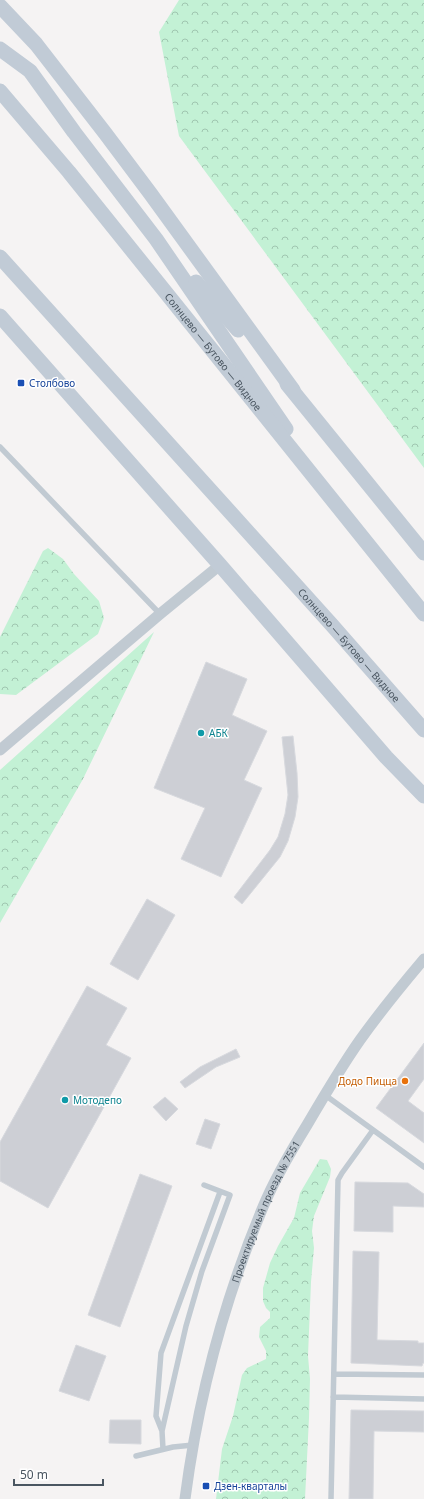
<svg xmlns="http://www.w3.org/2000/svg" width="424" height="1499" font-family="'Noto Sans',sans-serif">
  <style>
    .forest { fill: url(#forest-crowns) }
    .building { fill: #cdcfd5; stroke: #d7d9de }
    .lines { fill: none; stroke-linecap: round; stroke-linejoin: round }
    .lane { stroke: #c1cad2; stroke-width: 5.5 }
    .street { stroke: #c1cad2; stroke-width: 11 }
    .secondary { stroke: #c1cbd6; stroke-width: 15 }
    .transit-dot { fill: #1a4fb4; stroke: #fff; stroke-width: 1.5 }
    .culture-dot { fill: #0f9aa8; stroke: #fff; stroke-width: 1.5 }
    .food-dot { fill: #e8710a; stroke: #fff; stroke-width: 1.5 }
    .labels { text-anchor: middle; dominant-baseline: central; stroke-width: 3; stroke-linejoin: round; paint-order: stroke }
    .street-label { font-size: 10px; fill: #4a5661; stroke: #fff }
    .transit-label { font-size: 10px; fill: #164399; stroke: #fff; text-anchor: start }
    .culture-label { font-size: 10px; fill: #0d838f; stroke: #fff; text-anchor: start }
    .food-label { font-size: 10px; fill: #c56008; stroke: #fff; text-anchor: end }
  </style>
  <defs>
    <pattern id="forest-crowns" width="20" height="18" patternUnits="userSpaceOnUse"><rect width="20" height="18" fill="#c3f1d5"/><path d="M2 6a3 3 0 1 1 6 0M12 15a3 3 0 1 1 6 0" fill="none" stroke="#a0c6b0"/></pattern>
  </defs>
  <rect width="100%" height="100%" fill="#f5f3f3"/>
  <path class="forest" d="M179,0H424V468L179,136L159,32Z
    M48,548L63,559L74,574L99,601L104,618L98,634L16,695L0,694V637L43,551Z
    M154,632L83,779L0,923V770Z
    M320,1159L327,1160L331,1169L330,1177L314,1216L312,1231L314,1248L311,1282L308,1356L310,1379L309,1418L305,1499H216L222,1449L233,1416L242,1375L247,1368L266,1359V1351L259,1337L260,1327L270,1318V1312L266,1308L263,1301V1288L270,1263L278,1246L294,1218L300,1193Z"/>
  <path class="building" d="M206,662L247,679L232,715L267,731L244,780L262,788L221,877L181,859L205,808L154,788Z
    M293,736L297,773L298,797L295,817L288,841L280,857L242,904L234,897L270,850L278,837L285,814L288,795L282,737Z
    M147,899L175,915L138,980L110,964Z
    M87,986L127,1008L106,1045L131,1058L48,1208L0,1181V1142Z
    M424,1043V1079L408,1101L424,1113V1143L376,1108Z
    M236,1049L240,1057L216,1067L185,1088L180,1082L200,1067Z
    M165,1097L178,1109L166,1121L153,1107Z
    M205,1119L220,1124L211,1149L196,1144Z
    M140,1174L172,1186L120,1327L88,1315Z
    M355,1182L408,1183L424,1194V1207L393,1206V1232L354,1231Z
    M353,1251L379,1252L377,1340L418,1341V1343H424V1363H423L422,1366L351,1363Z
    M76,1345L106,1356L89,1401L59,1391Z
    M351,1410L424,1411V1432L374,1431L373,1499H349Z
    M110,1420H141V1444L109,1443Z"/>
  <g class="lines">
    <path class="lane" d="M0,447L160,614
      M325,1095L424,1167
      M334,1374L424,1375
      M333,1397L424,1399
      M162,1431L156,1416L161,1353L220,1192
      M163,1449L162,1431L186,1326L202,1271L230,1195L204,1185
      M136,1456L173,1447L193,1445
      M331,1499L338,1180L342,1173L373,1130"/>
    <g class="street">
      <path d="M0,750L160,614L220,565"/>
      <path id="s1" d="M185,1499C198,1399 224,1300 263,1207C275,1178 291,1151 307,1125C324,1096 341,1067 360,1040C380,1012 402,985 424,959"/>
    </g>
    <g class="secondary">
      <path d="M0,6L36,44L105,133L150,193L293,390"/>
      <path d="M0,49L30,71L74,132L156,239L286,429"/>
      <path id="s2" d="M0,91L69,172L424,614"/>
      <path id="s3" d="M0,257L331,624L424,730"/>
      <path d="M196,282L238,330"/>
      <path d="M0,316L220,565L386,757L424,796"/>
      <path d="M287,384L424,553"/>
    </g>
  </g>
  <g class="transit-dot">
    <rect x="17" y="379" width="8" height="8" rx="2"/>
    <rect x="202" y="1482" width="8" height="8" rx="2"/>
  </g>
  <g class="culture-dot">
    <circle cx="201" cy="733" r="4"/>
    <circle cx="65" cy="1100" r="4"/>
  </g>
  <circle class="food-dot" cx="405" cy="1081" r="4"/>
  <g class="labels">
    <g class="street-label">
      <text stroke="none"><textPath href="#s2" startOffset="337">Солнцево — Бутово — Видное</textPath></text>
      <text stroke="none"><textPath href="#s3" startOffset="522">Солнцево — Бутово — Видное</textPath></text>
      <text stroke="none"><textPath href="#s1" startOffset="300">Проектируемый проезд № 7551</textPath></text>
    </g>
    <g class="transit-label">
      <text x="29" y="383">Столбово</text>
      <text x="214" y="1486">Дзен-кварталы</text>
    </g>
    <g class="culture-label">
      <text x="209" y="733">АБК</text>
      <text x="73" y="1100">Мотодепо</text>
    </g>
    <g class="food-label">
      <text x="397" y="1081">Додо Пицца</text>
    </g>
  </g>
  <path d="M14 1479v6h89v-6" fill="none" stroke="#4a5661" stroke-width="2"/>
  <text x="20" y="1479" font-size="12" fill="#4a5661" stroke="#ffffff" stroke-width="3" paint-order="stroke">50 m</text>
</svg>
